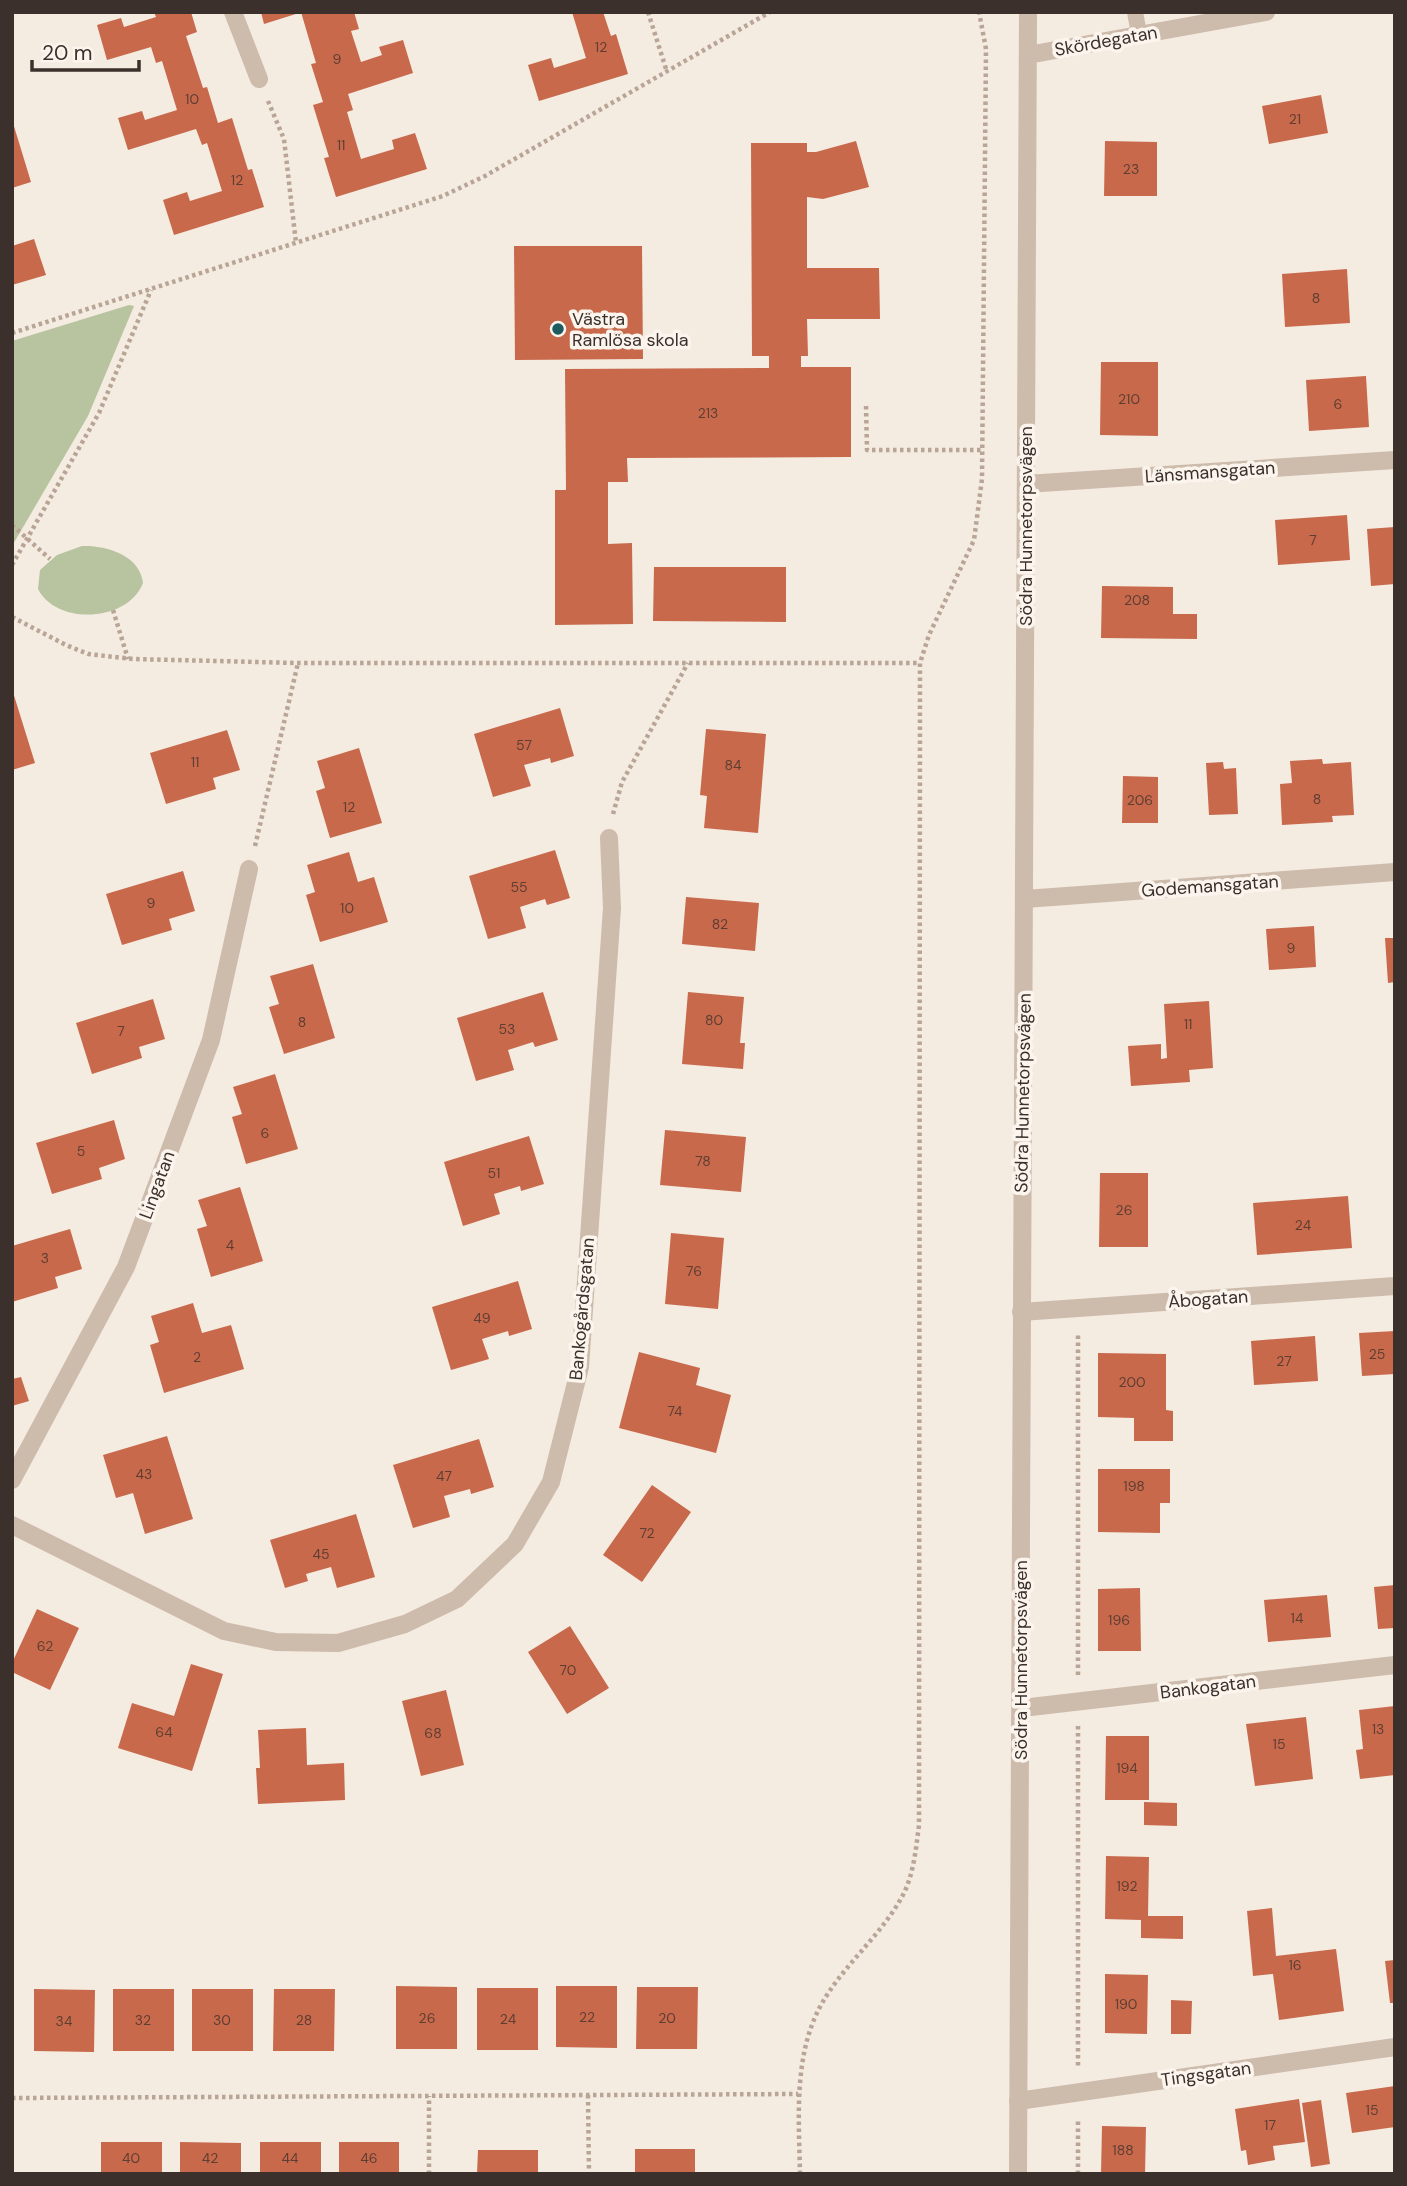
<svg xmlns="http://www.w3.org/2000/svg" width="1407" height="2186" font-family="'DM Sans',sans-serif">
  <style>
    .green { fill: #b8c4a0 }
    .building { fill: #c8694b }
    .lines { fill: none; stroke-linecap: round; stroke-linejoin: round }
    .path { stroke: #b9a596; stroke-width: 4.5; stroke-dasharray: 3.5 3.5; stroke-linecap: butt }
    .service { stroke: #cdbbac; stroke-width: 16 }
    .minor { stroke: #cdbbac; stroke-width: 18 }
    .tertiary { stroke: #cdbbac; stroke-width: 18 }
    .poi-dot { fill: #1f5a5e; stroke: #fbf5ee; stroke-width: 2.5 }
    .labels { text-anchor: middle; dominant-baseline: central; stroke-width: 7; stroke-linejoin: round; paint-order: stroke }
    .number-label { font-size: 14px; fill: #5e3e33 }
    .street-label { font-size: 18px; fill: #3b302b; stroke: #fbf5ee }
    .poi-label { font-size: 18px; fill: #3b302b; stroke: #fbf5ee; text-anchor: start }
  </style>
  <rect width="100%" height="100%" fill="#f4ebe1"/>
  <path class="green" d="M129,305L134,306L88,416L12,546V341Z
    M82,546C106,545 140,555 143,583C128,622 57,626 38,589L40,570L57,555Z"/>
  <path class="building" d="M154,12H191L197,32L186,36L203,88L207,87L218,123L232,118L248,170L252,169L264,207L174,235L163,200L187,192L190,201L222,191L207,143L202,145L196,129L128,150L118,118L142,111L145,120L177,110L162,61L156,63L151,47L107,60L97,25L121,18L124,27L156,17Z
    M261,12H299V13L264,24Z
    M301,12H354L359,29L351,31L361,62L382,55L379,47L403,40L413,73L348,94L353,110L347,112L361,159L394,149L392,140L415,133L427,169L336,197L324,158L329,157L313,105L323,102L311,64L316,63Z
    M572,12H603L611,36L616,34L628,74L539,101L528,65L551,58L554,68L586,58Z
    M1321,95L1328,133L1269,144L1262,106Z
    M13,123L31,182L12,188V124Z
    M856,141L869,187L823,199L807,197V268H879L880,319H807L808,356H801V367H851V457L627,458L628,482H608V544L632,543L633,624L555,625V490H566L565,369L769,368V356H752L751,143H807V152H816Z
    M1105,141L1157,142V196H1104Z
    M34,239L46,275L12,285V246Z
    M514,246H642L643,359L515,360Z
    M1347,269L1350,323L1285,327L1282,274Z
    M1101,362H1158V436L1100,435Z
    M1366,376L1369,427L1309,431L1306,380Z
    M1347,515L1350,560L1278,565L1275,520Z
    M1395,527V584L1371,586L1367,529Z
    M654,567H786V622L653,621Z
    M1102,586L1173,587V614H1197V639L1101,638Z
    M12,689L35,763L12,770Z
    M560,708L574,756L551,763L550,758L524,765L531,786L493,797L474,734Z
    M706,729L766,734L758,833L704,828L707,796L700,795Z
    M227,730L240,770L213,778L216,789L166,804L150,753Z
    M359,748L382,823L330,838L316,791L325,788L317,761Z
    M1322,759L1323,764L1351,762L1354,815L1332,816L1333,822L1282,825L1280,784L1292,783L1290,761Z
    M1223,762L1224,769L1236,768L1238,814L1209,815L1206,763Z
    M1123,776L1158,777V823H1122Z
    M555,850L570,898L547,905L545,899L520,907L526,928L488,939L469,876Z
    M349,852L358,882L374,877L388,922L320,942L306,895L315,892L307,865Z
    M183,871L195,911L169,919L172,930L122,945L106,894Z
    M686,897L759,903L755,951L682,944Z
    M1314,926L1316,967L1269,970L1266,929Z
    M1385,938H1395V982L1388,983Z
    M313,964L335,1038L284,1054L269,1007L279,1004L270,976Z
    M543,992L558,1040L535,1047L533,1042L508,1050L514,1070L476,1081L457,1018Z
    M688,992L744,997L740,1043H745L743,1069L682,1064Z
    M153,999L165,1039L139,1047L142,1058L92,1074L76,1023Z
    M1209,1001L1213,1068L1189,1070L1190,1082L1131,1086L1128,1046L1161,1044V1059L1167,1058L1164,1004Z
    M275,1074L298,1149L246,1164L232,1117L242,1114L233,1087Z
    M114,1120L125,1159L99,1168L102,1179L52,1194L36,1143Z
    M665,1130L746,1137L741,1192L660,1185Z
    M529,1136L544,1184L521,1191L520,1186L494,1194L500,1214L463,1226L444,1162Z
    M1100,1173H1148V1247H1099Z
    M240,1187L263,1261L211,1277L197,1229L207,1226L198,1200Z
    M1348,1196L1352,1248L1257,1255L1253,1203Z
    M70,1229L82,1269L55,1277L58,1288L12,1302V1246Z
    M671,1233L724,1238L718,1309L665,1304Z
    M518,1281L532,1329L509,1336L508,1331L482,1339L489,1359L451,1370L432,1307Z
    M193,1303L202,1333L231,1325L244,1369L164,1393L150,1345L159,1342L151,1316Z
    M1395,1331V1374L1362,1376L1359,1333Z
    M1315,1336L1318,1381L1254,1385L1251,1341Z
    M639,1352L700,1368L696,1385L731,1395L716,1453L619,1428Z
    M1098,1353L1166,1354V1410L1173,1411V1441H1134V1418L1098,1417Z
    M21,1377L29,1401L12,1406V1379Z
    M167,1436L193,1519L145,1534L133,1493L116,1498L103,1455Z
    M479,1439L494,1487L471,1494L470,1489L444,1496L450,1517L413,1528L393,1465Z
    M1098,1469H1170V1503H1160V1533L1098,1532Z
    M652,1485L691,1512L642,1582L603,1555Z
    M356,1514L375,1577L337,1588L331,1567L306,1574L308,1581L285,1588L270,1540Z
    M1395,1585V1628L1378,1629L1374,1587Z
    M1140,1588L1141,1651H1098V1589Z
    M1327,1595L1331,1637L1268,1642L1264,1600Z
    M37,1609L79,1628L50,1690L12,1672V1663Z
    M570,1626L609,1688L567,1714L528,1652Z
    M191,1664L223,1674L192,1771L118,1748L132,1703L174,1716Z
    M446,1690L464,1765L421,1776L402,1701Z
    M1395,1706V1775L1360,1779L1356,1750L1363,1749L1359,1710Z
    M1306,1717L1313,1779L1255,1786L1246,1724Z
    M306,1728L307,1765L344,1763L345,1800L258,1804L256,1768H260L258,1730Z
    M1106,1736H1149V1800H1105Z
    M1144,1802L1177,1803V1826L1144,1825Z
    M1106,1856L1149,1857L1148,1916H1183V1939L1141,1938V1920L1105,1919Z
    M1272,1908L1276,1956L1336,1949L1344,2011L1279,2020L1273,1974L1253,1976L1247,1911Z
    M1395,1960V2003H1390L1385,1961Z
    M1105,1974L1148,1975L1147,2034L1105,2033Z
    M396,1986L457,1987V2049H396Z
    M556,1986H617V2048L556,2047Z
    M637,1987H698L697,2049H636Z
    M477,1988H538V2050H477Z
    M34,1989L95,1990L94,2052L34,2051Z
    M113,1989H174V2051H113Z
    M192,1989H253V2051H192Z
    M274,1989H335L334,2051H273Z
    M1171,2000L1192,2001L1191,2034H1171Z
    M1395,2086V2127L1352,2133L1346,2093Z
    M1299,2099L1305,2142L1273,2146L1275,2160L1248,2165L1246,2150L1241,2151L1235,2109Z
    M1321,2100L1330,2164L1311,2167L1302,2103Z
    M1102,2126L1146,2127L1145,2174H1101Z
    M101,2142H162V2174H101Z
    M180,2142L241,2143V2174H180Z
    M260,2142H321V2174H260Z
    M339,2142H399V2174H339Z
    M635,2149H695V2174H635Z
    M478,2150H538V2174H477Z"/>
  <g class="lines">
    <path class="path" d="M648,12L667,72
      M268,101L284,139L296,243
      M12,333L443,196L485,176L770,12
      M866,406L867,450H982
      M12,525L50,559
      M12,565L99,413L151,290
      M113,610L128,659
      M12,617L66,645L88,654L133,659L298,663H920
      M613,814L622,782L688,663
      M255,846L298,663
      M1078,1675V1334
      M1078,1726V2067
      M588,2095L589,2174
      M12,2098L798,2094
      M429,2174V2096
      M800,2174C799,2121 794,2064 816,2015C837,1969 881,1938 904,1893C914,1872 916,1848 919,1825L920,663L929,635L974,540L982,479L986,49L979,12
      M1078,2174V2118"/>
    <path class="service" d="M1135,12L1139,34"/>
    <path class="minor" d="M233,12L259,79
      M1028,55L1266,12
      M1026,484L1395,460
      M1025,899L1395,872
      M1021,1312L1395,1286
      M12,1480L126,1267L211,1040L249,869
      M12,1525L224,1631L276,1642L338,1643L405,1624L457,1599L515,1544L551,1482L580,1367L612,908L609,838
      M1022,1708L1395,1665
      M1018,2101L1395,2047"/>
    <path class="tertiary" d="M1018,2174L1028,12"/>
  </g>
  <circle class="poi-dot" cx="558" cy="329" r="7"/>
  <g class="labels">
    <g class="number-label">
      <text x="601" y="47">12</text>
      <text x="337" y="59">9</text>
      <text x="192" y="99">10</text>
      <text x="1295" y="119">21</text>
      <text x="341" y="145">11</text>
      <text x="1131" y="169">23</text>
      <text x="237" y="180">12</text>
      <text x="1316" y="298">8</text>
      <text x="1129" y="399">210</text>
      <text x="1338" y="404">6</text>
      <text x="708" y="413">213</text>
      <text x="1313" y="540">7</text>
      <text x="1137" y="600">208</text>
      <text x="524" y="745">57</text>
      <text x="195" y="762">11</text>
      <text x="733" y="765">84</text>
      <text x="1317" y="799">8</text>
      <text x="1140" y="800">206</text>
      <text x="349" y="807">12</text>
      <text x="519" y="887">55</text>
      <text x="151" y="903">9</text>
      <text x="347" y="908">10</text>
      <text x="720" y="924">82</text>
      <text x="1291" y="948">9</text>
      <text x="714" y="1020">80</text>
      <text x="302" y="1022">8</text>
      <text x="1188" y="1024">11</text>
      <text x="507" y="1029">53</text>
      <text x="121" y="1031">7</text>
      <text x="265" y="1133">6</text>
      <text x="81" y="1151">5</text>
      <text x="703" y="1161">78</text>
      <text x="494" y="1173">51</text>
      <text x="1124" y="1210">26</text>
      <text x="1303" y="1225">24</text>
      <text x="230" y="1245">4</text>
      <text x="45" y="1258">3</text>
      <text x="694" y="1271">76</text>
      <text x="482" y="1318">49</text>
      <text x="1377" y="1354">25</text>
      <text x="197" y="1357">2</text>
      <text x="1284" y="1361">27</text>
      <text x="1132" y="1382">200</text>
      <text x="675" y="1411">74</text>
      <text x="144" y="1474">43</text>
      <text x="444" y="1476">47</text>
      <text x="1134" y="1486">198</text>
      <text x="647" y="1533">72</text>
      <text x="321" y="1554">45</text>
      <text x="1297" y="1618">14</text>
      <text x="1119" y="1620">196</text>
      <text x="45" y="1646">62</text>
      <text x="568" y="1670">70</text>
      <text x="1378" y="1729">13</text>
      <text x="164" y="1732">64</text>
      <text x="433" y="1733">68</text>
      <text x="1279" y="1744">15</text>
      <text x="1127" y="1768">194</text>
      <text x="1127" y="1886">192</text>
      <text x="1295" y="1965">16</text>
      <text x="1126" y="2004">190</text>
      <text x="587" y="2017">22</text>
      <text x="427" y="2018">26</text>
      <text x="667" y="2018">20</text>
      <text x="508" y="2019">24</text>
      <text x="143" y="2020">32</text>
      <text x="222" y="2020">30</text>
      <text x="304" y="2020">28</text>
      <text x="64" y="2021">34</text>
      <text x="1372" y="2110">15</text>
      <text x="1270" y="2125">17</text>
      <text x="1123" y="2150">188</text>
      <text x="131" y="2158">40</text>
      <text x="210" y="2158">42</text>
      <text x="290" y="2158">44</text>
      <text x="369" y="2158">46</text>
    </g>
    <g class="street-label">
      <text transform="translate(1106 41) rotate(-10)">Skördegatan</text>
      <text transform="translate(1210 472) rotate(-4)">Länsmansgatan</text>
      <text transform="translate(1026 526) rotate(-90)">Södra Hunnetorpsvägen</text>
      <text transform="translate(1210 886) rotate(-4)">Godemansgatan</text>
      <text transform="translate(1023 1093) rotate(-89)">Södra Hunnetorpsvägen</text>
      <text transform="translate(157 1185) rotate(-70)">Lingatan</text>
      <text transform="translate(1208 1299) rotate(-4)">Åbogatan</text>
      <text transform="translate(582 1309) rotate(-85)">Bankogårdsgatan</text>
      <text transform="translate(1021 1660) rotate(-90)">Södra Hunnetorpsvägen</text>
      <text transform="translate(1208 1687) rotate(-7)">Bankogatan</text>
      <text transform="translate(1206 2074) rotate(-8)">Tingsgatan</text>
    </g>
    <g class="poi-label">
      <text x="572" y="319">Västra<tspan x="572" dy="21">Ramlösa skola</tspan></text>
    </g>
  </g>
  <rect width="1407" height="2186" fill="none" stroke="#3b302b" stroke-width="28"/>
  <path d="M32 60v10h107v-10" fill="none" stroke="#3b302b" stroke-width="3.5"/>
  <text x="42" y="60" font-size="21" fill="#3b302b" stroke="#fbf5ee" stroke-width="5" paint-order="stroke">20 m</text>
</svg>
